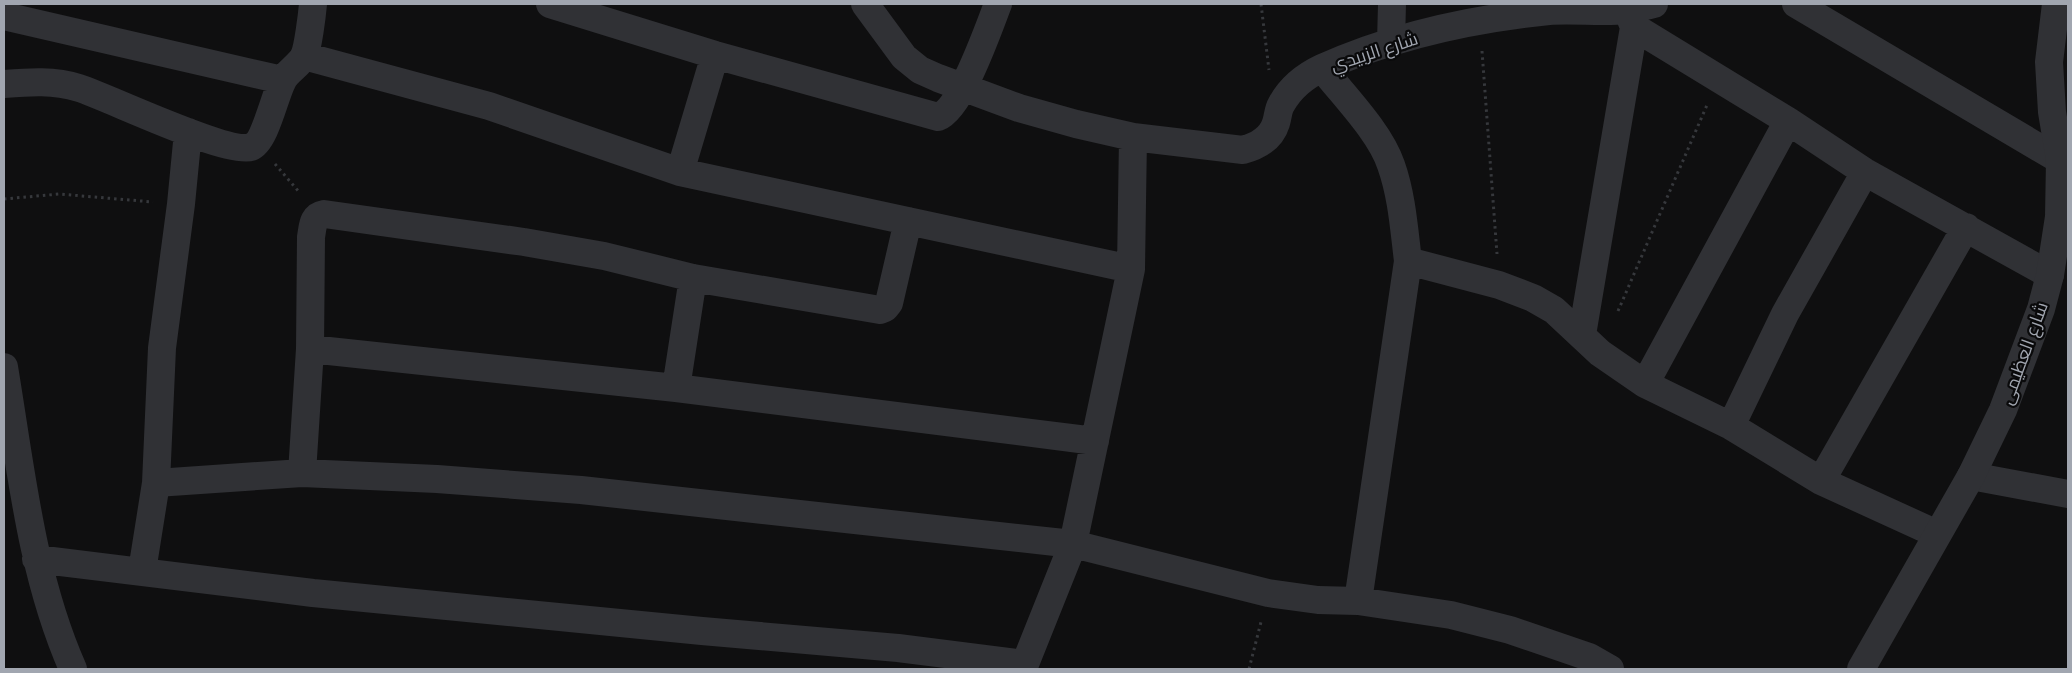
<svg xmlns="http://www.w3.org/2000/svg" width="2072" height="673" font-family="Lato,Cairo,sans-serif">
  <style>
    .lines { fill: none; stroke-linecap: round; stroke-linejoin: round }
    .path { stroke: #36383c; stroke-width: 3; stroke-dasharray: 2.5 4; stroke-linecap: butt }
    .minor { stroke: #303135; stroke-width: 28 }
    .tertiary { stroke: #303135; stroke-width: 28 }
    .labels { text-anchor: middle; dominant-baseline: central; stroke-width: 4.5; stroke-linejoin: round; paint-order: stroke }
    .street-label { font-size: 18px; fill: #a1a6b0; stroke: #0a0a0b }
  </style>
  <rect width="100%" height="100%" fill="#0f0f10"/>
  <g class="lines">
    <path class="path" d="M1261,4L1269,70
      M1482,51L1497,254
      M275,164L300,193
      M4,199L59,194L153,202
      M1618,311L1707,105
      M1249,669L1261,622"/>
    <path class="minor" d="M550,4L715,55L938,117C961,109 989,27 998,4
      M865,4L904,57L920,70L938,78L1019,108L1076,124L1133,137L1243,150C1258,146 1271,139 1276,123C1278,117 1278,110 1281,105C1290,88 1305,76 1322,68C1393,36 1472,19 1549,11C1575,9 1602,13 1628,10C1637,8 1646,6 1654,4
      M1796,4L2060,160
      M4,16L282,80
      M1634,27L1788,121L1865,172L2050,275
      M1391,42L1392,4
      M304,56L489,106L680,172L1131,269
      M1322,68C1344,96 1380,132 1391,165C1402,196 1404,229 1408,261
      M4,84C29,82 54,80 79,88C110,98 227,155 251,147C265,142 275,95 282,82C286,72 299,66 304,56C308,48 312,15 313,4
      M680,172L715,55
      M1582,335L1634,27L1628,12
      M310,349L676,388L1095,441
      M4,367C21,469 31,574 73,669
      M1645,384L1788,121
      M676,388L693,278
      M1731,426L1785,314L1865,172
      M302,473L310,349L311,237C313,227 312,216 324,214L524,242L604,256L693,278L880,310L885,308L889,303L908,221
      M1971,476L2068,494
      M1821,481L1966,227
      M156,483L302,473L437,479L581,490L1073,544L1268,593L1318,600L1358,601L1451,615L1510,630L1589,657L1610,669
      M36,559L313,593L702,631L898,648L1025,664
      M142,571L156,483L162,348L181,204L188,132
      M1358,601L1408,261L1499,285L1533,298L1554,310L1600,353L1645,384L1731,426L1821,481L1937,534
      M1023,669L1073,544L1131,269L1133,137"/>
    <path class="tertiary" d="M1861,669L1971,476L2003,410L2041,309L2050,275L2059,217L2060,160L2052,112L2049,62L2056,4"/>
  </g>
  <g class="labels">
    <g class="street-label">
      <text transform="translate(1374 51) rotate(-18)">شارع الزبيدي</text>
      <text transform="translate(2023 353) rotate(-70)">شارع العظيمى</text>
    </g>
  </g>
  <rect width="2072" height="673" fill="none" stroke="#a1a6b0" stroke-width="10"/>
</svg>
